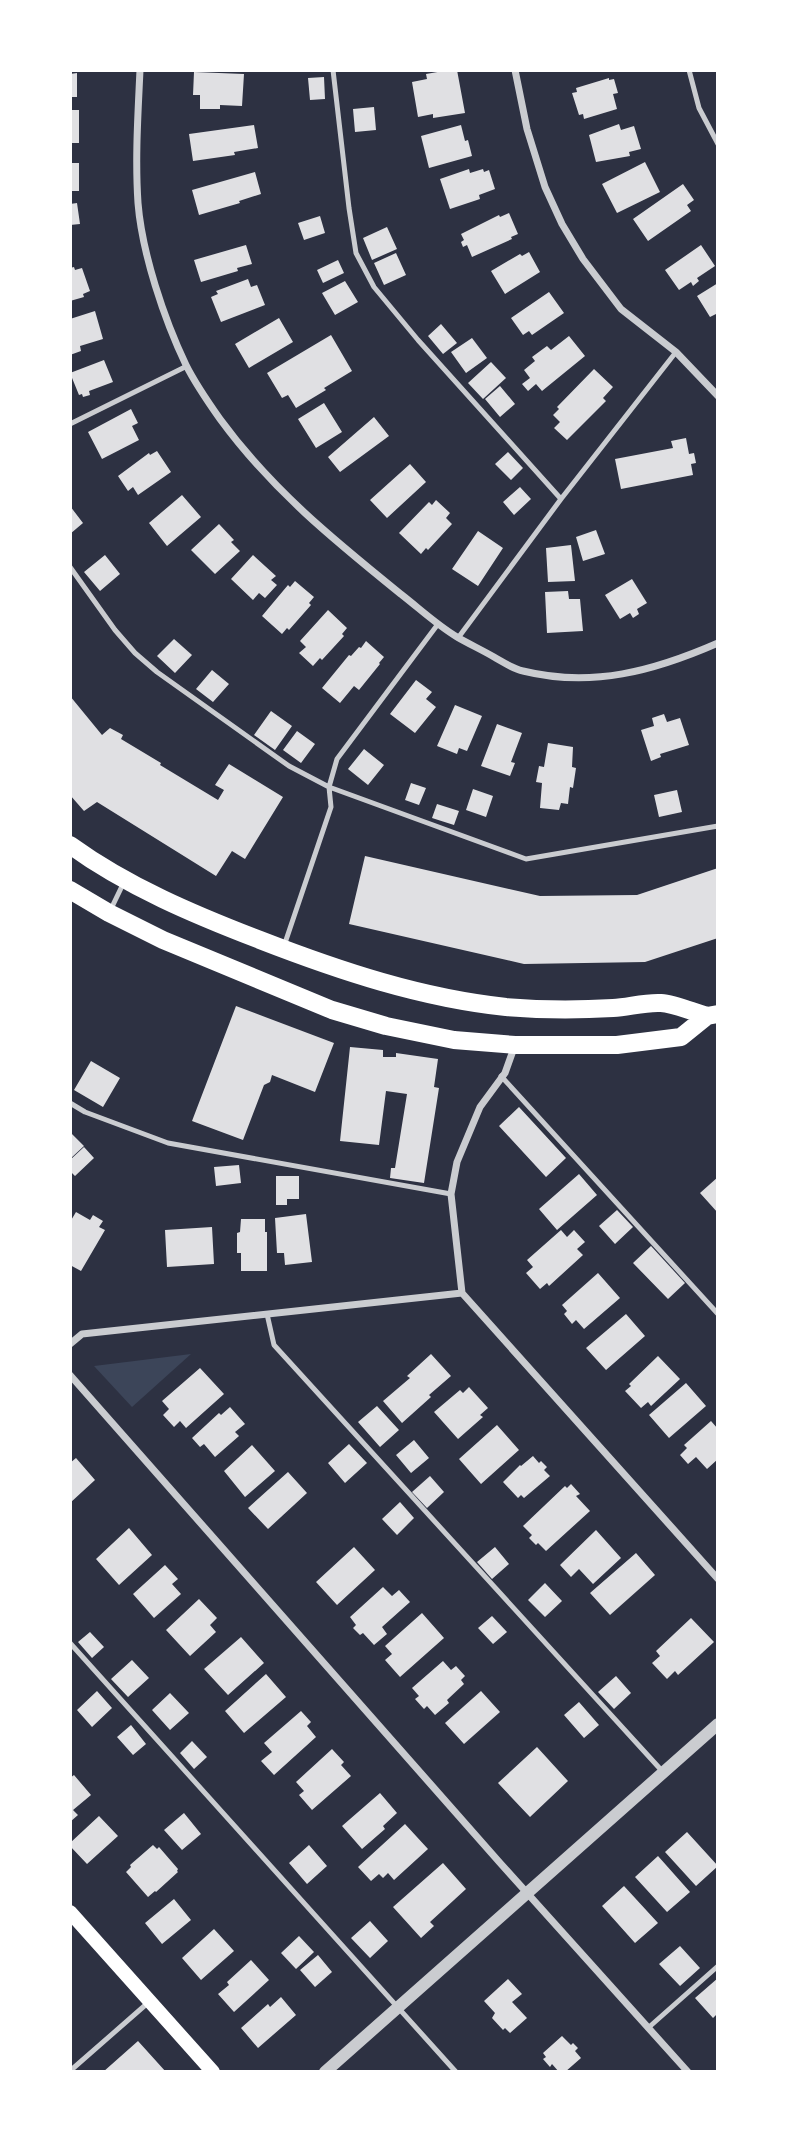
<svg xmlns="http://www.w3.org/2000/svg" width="788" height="2142" font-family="Quicksand,sans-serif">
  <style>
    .green { fill: #3c4559 }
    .building { fill: #e0e0e3 }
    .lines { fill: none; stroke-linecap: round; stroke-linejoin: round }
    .service { stroke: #caccd0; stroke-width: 5 }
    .minor { stroke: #caccd0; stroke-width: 7 }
    .tertiary { stroke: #caccd0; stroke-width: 12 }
    .secondary { stroke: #fff; stroke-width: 14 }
    .primary { stroke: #fff; stroke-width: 18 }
  </style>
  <rect width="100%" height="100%" fill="#2d3142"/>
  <path class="green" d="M191,1354L132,1407L94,1366Z"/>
  <path class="building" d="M449,70H457L465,113L433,118V114L418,117L412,82L427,79L426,74Z
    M194,72L244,74L242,106L220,105V109H200V95H193Z
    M77,73V97H70V74Z
    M324,77L325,99L310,100L308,78Z
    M609,78V80L614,79L618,93L613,94L617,109L584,119L583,114L579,115L572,93L577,92L576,88Z
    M374,107L376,130L355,132L353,109Z
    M70,110H79V143H70Z
    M619,124L621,130L634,126L641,149L629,152L630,156L596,162L589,135Z
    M254,125L258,148L234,152L235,155L193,161L189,134Z
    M461,125L465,141L468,140L472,156L429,168L421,136Z
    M645,162L660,192L617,213L602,184Z
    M70,163H79V191H70Z
    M469,169L470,173L483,169L484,172L489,170L495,189L479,195L480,199L450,209L440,179Z
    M255,172L261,194L239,201L240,203L199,215L192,190Z
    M683,184L694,200L687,205L691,211L648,241L633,219Z
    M77,203L80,224L70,225V204Z
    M509,213L518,234L511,237L512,239L472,257L467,245L463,247L461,242L464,240L461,234L499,215L500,217Z
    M320,216L325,233L304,240L298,223Z
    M387,227L397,249L372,260L363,238Z
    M246,245L252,264L237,268L238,271L201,282L194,260Z
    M701,245L715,266L697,278L699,281L693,286L691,282L679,290L665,270Z
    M529,252L540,272L505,294L491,271L520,254L522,256Z
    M396,253L406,275L384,285L374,263Z
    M338,260L344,273L323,283L317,270Z
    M74,267L75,270L82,268L90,291L83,294L84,297L70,301V268Z
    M248,279L251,287L257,285L265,305L221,322L211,297L218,294L216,291Z
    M345,281L358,302L335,315L322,293Z
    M718,283V313L710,317L697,296Z
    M549,292L564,313L532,335L529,331L523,335L511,318Z
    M95,311L103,339L80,346L81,351L70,355V319Z
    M279,318L293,342L249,368L235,344Z
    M441,324L457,343L443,354L428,336Z
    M331,335L352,371L324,388L326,390L296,408L288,395L282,398L267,373Z
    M569,336L585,356L542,391L536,384L528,391L522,384L530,378L524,370L535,361L532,357L547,346L551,350Z
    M472,338L487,358L466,373L451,352Z
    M104,360L113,382L89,391L90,395L83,397L82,394L79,395L70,373Z
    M491,362L506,378L483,399L468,383Z
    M594,369L613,387L603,398L606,401L567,440L554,428L560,422L553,415L559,409L557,407Z
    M500,386L515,404L500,417L485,399Z
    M324,403L342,432L316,448L298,419Z
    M131,409L138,423L132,426L139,440L102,459L88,432Z
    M374,417L389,436L340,472L328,457Z
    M686,438L689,454L694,453L696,463L691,464L693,475L621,489L615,459L673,448L671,441Z
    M157,451L171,472L138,495L133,487L128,491L118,476L149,453L150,455Z
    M508,452L523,468L511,480L495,464Z
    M410,464L426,482L387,518L370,500Z
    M520,487L531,499L514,515L503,502Z
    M182,495L201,517L167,546L149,523Z
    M436,500L450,513L446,518L452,524L428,550L426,548L421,554L399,533L429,502L432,505Z
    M70,506L83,523L70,534Z
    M219,524L234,540L231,542L240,551L215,574L191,550Z
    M596,530L605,554L583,561L576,537Z
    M478,531L503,548L478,586L452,569Z
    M571,545L575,581L548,582L546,548Z
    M105,555L120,574L100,591L84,572Z
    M253,555L276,576L271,580L277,585L265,598L259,593L253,600L231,579Z
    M632,579L647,603L637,609L639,614L633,618L630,613L620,619L605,595Z
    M295,581L314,597L309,603L311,605L289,630L287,628L282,634L262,616L288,585L290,587Z
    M568,591L569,599H580L583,631L547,633L545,592Z
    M328,610L347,628L342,634L344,636L322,660L320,658L313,666L299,653L306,647L300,641Z
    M174,639L192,655L175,673L157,656Z
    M366,641L384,657L379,663L380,664L359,690L354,686L340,703L322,688L349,655L351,656L359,647L361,648Z
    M212,670L229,684L213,702L196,689Z
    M416,680L432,692L426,699L436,707L415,733L390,714Z
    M70,696L102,735L110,728L123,735L121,739L161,763L160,765L218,800L224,790L215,785L229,764L283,797L245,859L232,851L216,876L97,802L84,811L70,795Z
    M455,705L482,716L467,751L459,748L457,754L437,746Z
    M271,711L292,726L275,750L254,735Z
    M664,714L667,722L680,718L689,745L660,754L661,757L651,761L641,730L654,726L652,718Z
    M497,724L522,733L511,762L515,763L510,776L481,766Z
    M297,731L315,744L301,763L283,750Z
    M548,743L573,747L572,767L576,768L573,788L570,787L568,804L561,803L559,810L540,808L542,783L536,782L539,766L544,767Z
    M364,749L384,765L368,785L348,769Z
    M411,783L426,788L419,805L405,800Z
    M473,789L493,796L486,817L466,810Z
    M677,790L682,812L659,817L654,795Z
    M437,804L459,811L454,825L432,818Z
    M365,856L540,896L637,895L718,868V938L645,962L524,964L349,924Z
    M236,1006L334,1043L315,1092L272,1075L270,1082L264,1085L243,1140L192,1121Z
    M350,1047L383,1050V1057H396V1053L438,1059L434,1087L439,1088L424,1183L390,1178L391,1168H395L407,1094L386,1091L379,1145L340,1141Z
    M91,1061L120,1078L103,1107L74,1090Z
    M519,1107L566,1158L546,1177L499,1126Z
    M70,1132L84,1146L70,1159Z
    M84,1147L94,1158L75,1176L70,1171V1160Z
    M239,1165L241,1183L216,1186L214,1167Z
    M579,1174L597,1195L557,1230L539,1209Z
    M276,1176H299V1199H287V1205H276Z
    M718,1177V1213L700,1193Z
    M617,1210L633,1227L615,1244L599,1226Z
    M76,1212L90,1220L93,1215L103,1221L99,1227L105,1230L81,1271L70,1265V1222Z
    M306,1214L312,1262L285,1265L284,1253H277L275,1218Z
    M241,1219H265V1232H267V1271H241V1253H237V1233L240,1232Z
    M212,1227L214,1264L167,1267L165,1230Z
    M561,1230L567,1237L574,1230L585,1242L577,1249L583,1255L549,1286L547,1283L540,1289L526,1273L533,1267L527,1260Z
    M651,1246L685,1283L668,1299L633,1263Z
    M598,1273L620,1298L584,1329L576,1320L572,1324L564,1314L567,1311L562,1305Z
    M626,1314L645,1336L606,1370L586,1348Z
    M431,1354L451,1376L429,1395L431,1397L402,1423L383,1401L410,1378L407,1376Z
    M658,1356L680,1379L651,1406L648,1402L641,1408L625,1391L631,1386L629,1384Z
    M200,1368L224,1394L186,1428L180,1421L174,1427L163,1415L169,1409L162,1401Z
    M686,1383L706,1406L669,1438L649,1415Z
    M469,1387L488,1408L480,1415L483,1417L458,1439L434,1412L460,1390L463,1393Z
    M377,1406L399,1430L380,1447L358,1422Z
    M230,1407L245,1424L235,1432L239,1436L215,1457L204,1444L200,1447L192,1438L219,1413L221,1415Z
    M711,1421L718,1429V1459L707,1469L696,1457L688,1464L680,1455L687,1448L684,1445Z
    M497,1425L519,1450L481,1484L459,1459Z
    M414,1440L429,1458L411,1473L396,1455Z
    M349,1444L367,1463L345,1483L328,1463Z
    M252,1445L275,1471L245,1497L224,1471Z
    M533,1456L539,1463L541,1461L547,1467L544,1470L550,1476L524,1498L521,1495L518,1498L503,1482L520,1465L521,1466Z
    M76,1458L95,1480L70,1503V1463Z
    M288,1472L307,1493L268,1529L248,1508Z
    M430,1476L444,1492L427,1508L412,1492Z
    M571,1484L580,1494L576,1496L590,1511L546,1551L538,1543L536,1545L529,1538L532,1535L523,1526L565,1486L567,1488Z
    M400,1502L414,1518L397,1535L382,1519Z
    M129,1528L152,1555L119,1585L96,1559Z
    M596,1530L621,1558L593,1584L579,1569L571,1577L560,1565Z
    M354,1547L375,1570L337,1605L316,1582Z
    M495,1547L509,1564L492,1579L477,1562Z
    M636,1553L655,1575L610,1615L590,1593Z
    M165,1565L178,1579L172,1584L181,1594L154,1618L133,1594Z
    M545,1583L562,1601L545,1617L528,1600Z
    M383,1587L392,1596L399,1590L410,1602L382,1627L387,1634L374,1645L363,1633L360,1635L353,1628L356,1625L350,1617Z
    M199,1599L217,1618L210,1625L216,1632L190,1656L166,1630Z
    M422,1613L444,1638L400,1677L385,1660L392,1654L385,1646Z
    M492,1616L507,1632L493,1644L478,1628Z
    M691,1618L714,1642L678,1675L675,1671L667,1679L652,1663L660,1656L656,1651Z
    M90,1632L104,1647L92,1658L78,1642Z
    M241,1637L264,1663L228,1695L204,1669Z
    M132,1660L149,1678L128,1697L111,1679Z
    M443,1661L451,1670L456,1666L465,1676L461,1680L464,1684L447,1700L449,1703L435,1715L427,1706L424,1709L415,1699L419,1696L412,1688Z
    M266,1674L286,1697L244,1733L225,1711Z
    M616,1676L631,1693L614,1709L598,1692Z
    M97,1691L112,1708L92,1727L77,1710Z
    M481,1691L500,1712L464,1744L445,1723Z
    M170,1693L189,1713L170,1730L152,1710Z
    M579,1702L599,1725L584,1738L564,1715Z
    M301,1711L311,1722L307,1726L316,1737L274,1775L261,1761L272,1752L264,1743Z
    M131,1725L146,1744L133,1755L117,1737Z
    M192,1741L207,1757L194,1769L180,1753Z
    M537,1747L568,1781L530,1817L498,1783Z
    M332,1749L344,1762L341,1765L351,1776L312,1810L299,1795L304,1791L296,1782Z
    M74,1775L91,1795L73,1810L78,1815L70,1822V1778Z
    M380,1793L397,1813L383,1826L385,1829L362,1849L342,1826Z
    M184,1813L201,1834L182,1850L164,1830Z
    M99,1816L118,1836L87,1864L70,1846V1843Z
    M405,1824L428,1849L394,1880L388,1873L383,1878L379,1874L371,1881L358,1867Z
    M687,1832L718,1866L696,1886L665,1852Z
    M153,1845L157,1849L159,1847L178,1869L177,1871L178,1872L156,1892L155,1891L148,1897L126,1872L131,1867L130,1865Z
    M309,1845L327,1866L307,1884L289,1863Z
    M658,1856L690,1892L667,1912L635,1877Z
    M443,1863L466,1889L430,1922L434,1926L421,1938L393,1907Z
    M624,1886L658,1923L635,1943L602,1906Z
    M174,1899L191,1920L162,1944L145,1923Z
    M370,1921L388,1941L370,1958L351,1938Z
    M214,1929L234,1951L201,1980L182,1958Z
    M299,1936L314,1952L296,1969L281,1953Z
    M680,1946L700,1968L680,1986L659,1964Z
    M318,1955L332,1972L315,1987L300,1970Z
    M251,1960L269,1980L234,2012L218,1994L229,1985L227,1982Z
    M718,1978V2013L713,2018L695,1998Z
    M508,1979L522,1994L512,2002L527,2018L510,2033L505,2028L503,2030L492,2018L495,2013L484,2001Z
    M281,1997L296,2015L258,2048L241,2028L268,2004L270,2007Z
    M562,2036L571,2045L573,2043L578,2048L575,2051L581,2058L565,2072H559L552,2064L550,2067L543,2059L546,2057L543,2053Z
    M138,2041L166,2072H103Z"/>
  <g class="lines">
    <path class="service" d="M333,70L349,208L356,253L374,287L418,340L561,499
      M689,70L699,108L718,144
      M70,424L187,366
      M70,567L115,630L135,653L157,672L289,766L329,787L526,859L718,826
      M458,638L561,499L676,352
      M110,911L124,882
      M284,946L331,807L329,787L337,759L438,624
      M501,1076L718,1314
      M70,1103L85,1112L168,1143L451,1194
      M267,1314L274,1345L663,1772
      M70,1643L456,2072
      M648,2028L718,1966
      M70,2071L150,2001"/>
    <path class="minor" d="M140,70C138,114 135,158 138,203C142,253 164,319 186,365C195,383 208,402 220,419C272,490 334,540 402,595C420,609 437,625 457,637C469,644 482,650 494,657C503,662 513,669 523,671C592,688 654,671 718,643
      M515,70L527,129L545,187L562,224L583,259L621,309L676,352L718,396
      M515,1045L505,1073L480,1107L457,1162L451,1194L462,1293L718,1579
      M70,1344L82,1334L462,1293
      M70,1375L501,1864L688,2072"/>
    <path class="tertiary" d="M325,2072L718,1724"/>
    <path class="secondary" d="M70,1912L213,2072"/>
    <path class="primary" d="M70,845C128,887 195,915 260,940C340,971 421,998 506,1007C542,1010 578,1010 613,1008C629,1007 645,1002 661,1003C675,1004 693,1012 707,1016
      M70,890L109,913L163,940L332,1010L386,1026L454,1040L515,1045H617L681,1037L707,1016L718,1014"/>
  </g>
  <rect width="788" height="2142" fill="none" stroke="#ffffff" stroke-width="144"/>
</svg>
